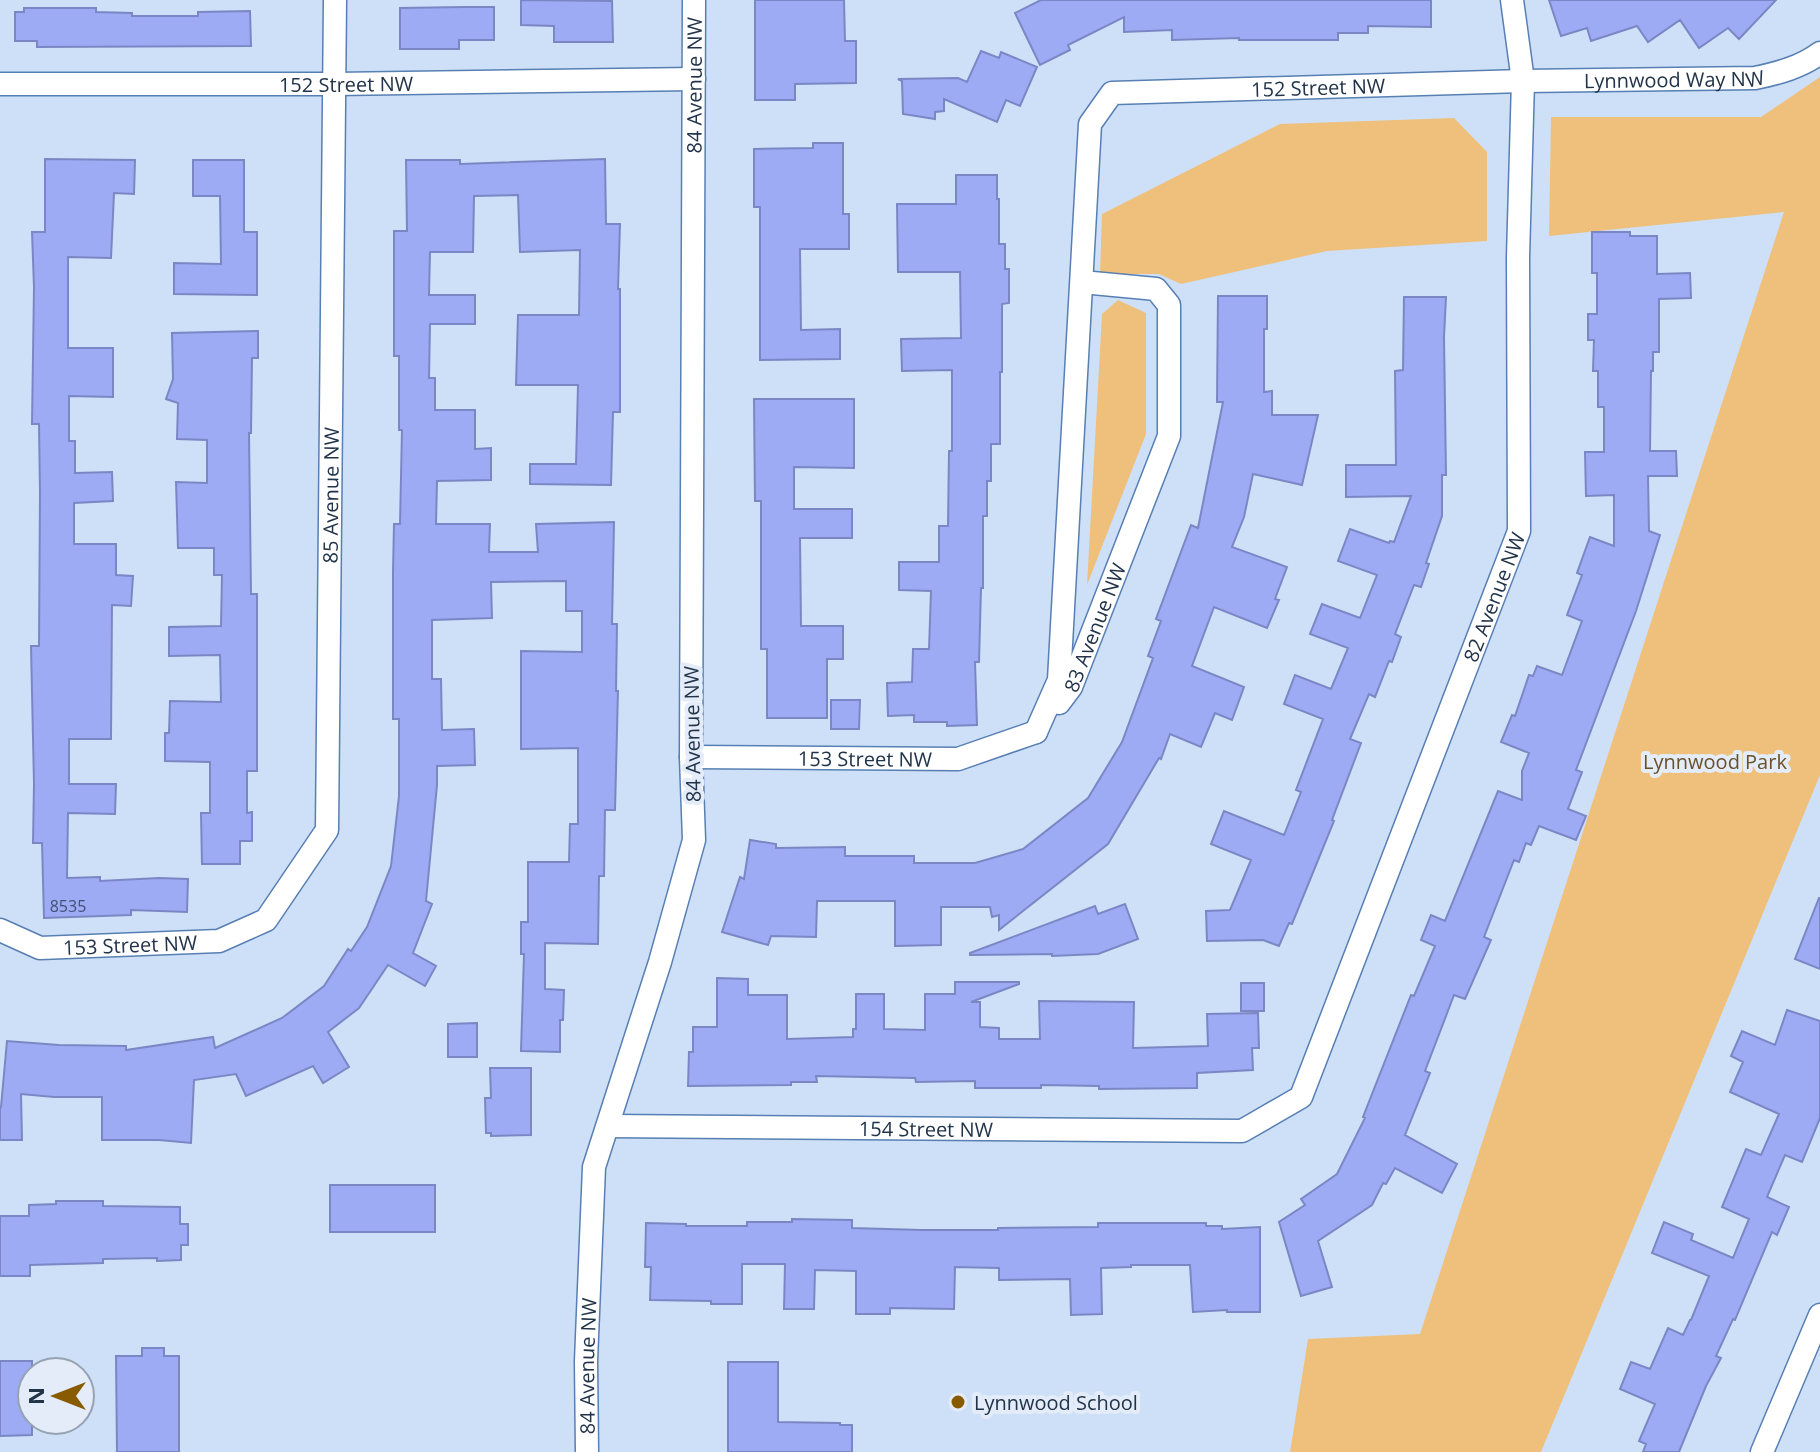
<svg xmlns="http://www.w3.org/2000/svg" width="1820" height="1452" font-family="'Open Sans',sans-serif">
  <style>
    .green { fill: #efc07c }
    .building { fill: #9cabf4; stroke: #7b87c4; stroke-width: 2 }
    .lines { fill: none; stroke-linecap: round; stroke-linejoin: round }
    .minor-casing { stroke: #577fb3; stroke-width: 25 }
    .minor { stroke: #fff; stroke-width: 22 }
    .poi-dot { fill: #895b00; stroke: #e3ecf8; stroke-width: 3 }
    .labels { text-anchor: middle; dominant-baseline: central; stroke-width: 8; stroke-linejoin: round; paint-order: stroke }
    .number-label { font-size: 16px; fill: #405274 }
    .street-label { font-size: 20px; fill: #22344a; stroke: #e3ecf8 }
    .park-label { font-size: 20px; fill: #6a5029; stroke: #e3ecf8 }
    .poi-label { font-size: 20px; fill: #22344a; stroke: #e3ecf8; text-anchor: start }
  </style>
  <rect width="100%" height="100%" fill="#cee0f7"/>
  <path class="green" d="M1820,77V775L1541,1452H1290L1308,1339L1420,1334L1784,212L1549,236L1551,117H1761Z
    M1454,118L1487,152V241L1327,251L1181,284L1159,274H1100L1102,214L1280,124Z
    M1118,300L1146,313V434L1087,585L1102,314Z"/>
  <path class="building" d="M521,0L612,1L613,42H554V26L521,25Z
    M755,0H844L845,41H856V83L795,84V100H755Z
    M1041,0H1431V27L1368,26V33H1338V40H1239V38L1172,40V30L1124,32V17L1068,45L1070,50L1040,65L1015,13Z
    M1549,0H1776L1739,39L1728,28L1699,48L1680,20L1648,42L1637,26L1591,41L1587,28L1561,36Z
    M464,7H494V40H459V49H400V8Z
    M24,8H96V12L132,13V16H198V12L250,11L251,46L37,47V41H15V12H24Z
    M981,51L999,58L1001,52L1037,67L1020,106L1006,100L997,122L944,99V111L935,112V119L903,114L902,81L898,79L958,78L967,82Z
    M813,143H843V214H849V249H800L801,330L840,329V359L760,360V207H754V149L813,148Z
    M45,159L135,160L134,194L114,193L111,258L68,257V348H113V397L69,396V441H75V473L112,472L113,501L74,503V544H116V575L133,576L131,606L112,605L111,739H69V784H116L115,814L68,813L67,878L100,877V881L159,878L188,879L187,912L131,910V915L44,918L42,843H33L34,784L31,646H39L40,493L39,424H32L34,287L32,232H45Z
    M605,159L606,224H620L618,289H620V412H613L611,485L530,484V464H576L578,385H516L518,315H579L580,250L520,252L518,195L474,196L473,252H430L429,295H475V324H430L429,378H435V410H475V449L491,448V480L437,481L436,524H490L489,552H538L536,524L614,522L612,624H617L616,691H618L615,810H605L604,876H599L598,944L545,943V989L564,990L563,1020H560V1052L521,1051L524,954H521V922H528V862H569L570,824H578V748L521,749V651L582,652V611H566V581L491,582L492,618L432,620V679H441L442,730L474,729L475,765L437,766V785L426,901L432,904L413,953L436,966L425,986L388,965L359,1008L328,1032L349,1067L323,1083L313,1066L246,1096L236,1074L194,1080L191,1143L159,1140H102V1097H54L21,1094L22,1140H0V1107H1L7,1041L59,1045L126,1046V1050L213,1037L215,1048L282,1018L324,986L348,949L351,951L367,927L391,866L399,796V719H393V572L394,524H400L402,430H399V356H394V231H407L406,160H460V164Z
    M193,160H244V232H257V295L174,294V263L221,264L220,196H193Z
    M956,175H997V199H999V244H1005V269H1009V303L1002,304V372H1000V444H991V481H987V516H983V588H981L979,662H975L977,725L947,726V722H914V715L888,716L887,683L912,682L913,649H929L931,591L899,590V562H939V526H948L949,451H952V370L902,371L901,339L961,338L960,272H898L897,204H956Z
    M1592,232H1630V236H1657V274L1690,273L1691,298L1659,299V352H1653V371H1651L1650,451H1676L1677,476H1648L1649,531L1660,535L1636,611L1576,770L1582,772L1568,809L1586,816L1576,840L1539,826L1531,845L1526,843L1519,862L1514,860L1484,937L1491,940L1465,999L1454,995L1425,1071L1430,1073L1405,1135L1457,1164L1442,1193L1395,1168L1386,1184L1383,1183L1372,1205L1318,1241L1332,1287L1301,1296L1279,1222L1305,1205L1301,1199L1337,1174L1365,1118L1363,1117L1411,995L1414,996L1435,946L1421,940L1431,915L1445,921L1498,791L1522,800V771L1529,753L1501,742L1512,715L1515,716L1529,675L1533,676L1537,666L1562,675L1582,621L1567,615L1582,575L1577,573L1590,537L1614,546V495L1586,496L1585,452H1604V407H1598V371H1593L1594,340H1588V314H1597V273H1592Z
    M1218,296H1267V329H1264V392L1272,391V415H1318L1302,485L1253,474L1244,517L1232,547L1287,567L1275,599L1279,600L1267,628L1214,607L1192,666L1244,687L1232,720L1215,713L1201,747L1170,734L1161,759L1159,758L1108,844L999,930V915L992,917L990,907H941V945L895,946V901H817L816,937L771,936L768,945L722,932L740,877L744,879L750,840L776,844V848L845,847V856H914V863H975L1023,849L1088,798L1122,742L1153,658L1148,656L1161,621L1156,619L1191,525L1198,528L1223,402H1217Z
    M1404,297H1446L1444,337L1446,475H1442V516L1426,563L1429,564L1421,587L1414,585L1395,634L1401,637L1392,662L1389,661L1375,697L1369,694L1350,739L1361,743L1332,820L1334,821L1292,924L1289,923L1279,946L1263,940L1207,941L1206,911L1230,910L1251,860L1211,844L1224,811L1284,835L1301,792L1296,790L1323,719L1284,704L1295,675L1331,689L1348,648L1310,634L1322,604L1360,618L1377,575L1338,561L1350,529L1389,543L1390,541L1394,542L1411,496L1346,497V465H1396L1395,371L1403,370Z
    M258,331V358H252L251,433H249L251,594H257V771H247V813L252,812V841H240V864H202L201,813H210V762L165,761V733H169L170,701L221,702L220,655L169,656V627L221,626L222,575H214V548H178L176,482L207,483V440L177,439L178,403L166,399L173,379L172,333Z
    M754,399H854V468L794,467V509H852V538H800L801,626H843V659H827V718H767V649H761V501H755Z
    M831,700H860L859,729H831Z
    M1819,898H1820V969L1795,959Z
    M1125,904L1138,939L1098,954L1052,956V954L970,955V953L1095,906L1098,914Z
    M717,978L748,979V995H787V1039L853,1037V1029H856V994H884V1029L925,1030V994H955V982H1019V984L971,1002H980V1027L999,1028V1039H1040L1039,1001L1134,1002L1133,1048L1208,1046L1207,1014L1258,1013L1259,1048H1252L1253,1070L1197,1073V1088L1099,1089V1086L1041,1085V1088H975V1081L916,1082L915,1078L816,1076L817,1082H791V1085L688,1086L689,1052H693V1027H717Z
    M1241,983H1264V1011H1241Z
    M1787,1010L1820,1021V1118L1802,1162L1785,1155L1767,1197L1789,1207L1777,1235L1772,1232L1735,1320L1733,1319L1716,1356L1721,1358L1706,1386L1679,1452H1643L1646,1444L1639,1441L1655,1404L1620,1389L1631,1362L1650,1369L1668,1328L1683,1335L1690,1320H1691L1709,1276L1652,1253L1664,1222L1693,1234L1691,1240L1733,1258L1749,1219L1722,1207L1746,1149L1761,1155L1779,1114L1730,1092L1743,1062L1731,1056L1742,1031L1775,1045Z
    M477,1023V1057H448V1024Z
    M490,1068H531V1135L491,1136V1133H486L485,1098H491Z
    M330,1185H435V1232H330Z
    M56,1201H103V1206L180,1207V1224H188V1245H181V1260L157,1261V1258L103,1259V1263L30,1265V1276H0V1216H29V1205L56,1204Z
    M792,1219L852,1220V1228L922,1230H998V1228L1098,1227V1223H1206V1226H1222V1229L1260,1227V1312H1227V1310L1193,1312L1190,1265H1131V1267L1101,1268L1102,1314L1071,1315L1070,1279L999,1280V1268L955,1267L954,1309L890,1308V1314H856V1271L815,1270L814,1309H784L785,1264H742V1304H711V1301L650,1300L651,1267H645L646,1223L686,1224V1226H747V1222H792Z
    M142,1348H164V1356H179V1452H117L116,1356H142Z
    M0,1361H32V1435L0,1436Z
    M728,1362H778V1422L840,1423V1425H852V1452H728Z"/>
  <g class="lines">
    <defs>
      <g id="minor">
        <path id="s1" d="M0,84H335L694,79"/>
        <path id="s2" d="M1059,703L1071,687L1169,436V305L1156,289L1082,282"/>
        <path id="s3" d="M1036,732L1059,680L1090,124L1112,93L1523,81L1755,78C1779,73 1801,67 1820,53"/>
        <path id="s4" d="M691,757L958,759L1036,732"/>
        <path id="s5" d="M0,930L40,948L219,941L266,920L327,830L335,0"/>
        <path id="s6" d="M608,1126L1242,1131L1301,1097L1519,531L1518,257L1523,81L1512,0"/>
        <path id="s7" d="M587,1452L586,1361L594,1167L660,962L694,840L691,757L694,0"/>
        <path d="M1762,1452L1820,1315"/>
      </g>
    </defs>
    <use href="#minor" class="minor-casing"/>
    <use href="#minor" class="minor"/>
  </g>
  <circle class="poi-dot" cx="958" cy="1402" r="8"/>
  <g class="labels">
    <g class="number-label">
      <text x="68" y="906">8535</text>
    </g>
    <g class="street-label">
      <text stroke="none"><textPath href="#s3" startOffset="1214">Lynnwood Way NW</textPath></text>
      <text stroke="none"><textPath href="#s1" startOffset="346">152 Street NW</textPath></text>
      <text stroke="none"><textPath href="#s7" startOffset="1382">84 Avenue NW</textPath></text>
      <text stroke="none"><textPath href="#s3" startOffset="858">152 Street NW</textPath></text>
      <text stroke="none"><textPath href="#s5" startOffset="718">85 Avenue NW</textPath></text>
      <text stroke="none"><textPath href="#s6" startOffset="1238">82 Avenue NW</textPath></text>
      <text stroke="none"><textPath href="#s2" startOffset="84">83 Avenue NW</textPath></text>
      <text transform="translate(692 734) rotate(-91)">84 Avenue NW</text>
      <text stroke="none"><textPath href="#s4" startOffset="174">153 Street NW</textPath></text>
      <text stroke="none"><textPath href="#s5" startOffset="134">153 Street NW</textPath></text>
      <text stroke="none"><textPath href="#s6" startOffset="318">154 Street NW</textPath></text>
      <text stroke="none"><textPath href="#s7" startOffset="86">84 Avenue NW</textPath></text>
    </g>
    <g class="park-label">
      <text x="1715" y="761">Lynnwood Park</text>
    </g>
    <g class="poi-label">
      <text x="974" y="1402">Lynnwood School</text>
    </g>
  </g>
  <g transform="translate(56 1396) rotate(270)"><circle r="38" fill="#e3ecf8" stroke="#96a2b2" stroke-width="2"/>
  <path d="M0-6L14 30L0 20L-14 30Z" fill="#895b00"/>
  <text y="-12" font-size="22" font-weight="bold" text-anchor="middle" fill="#22344a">N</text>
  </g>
</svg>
